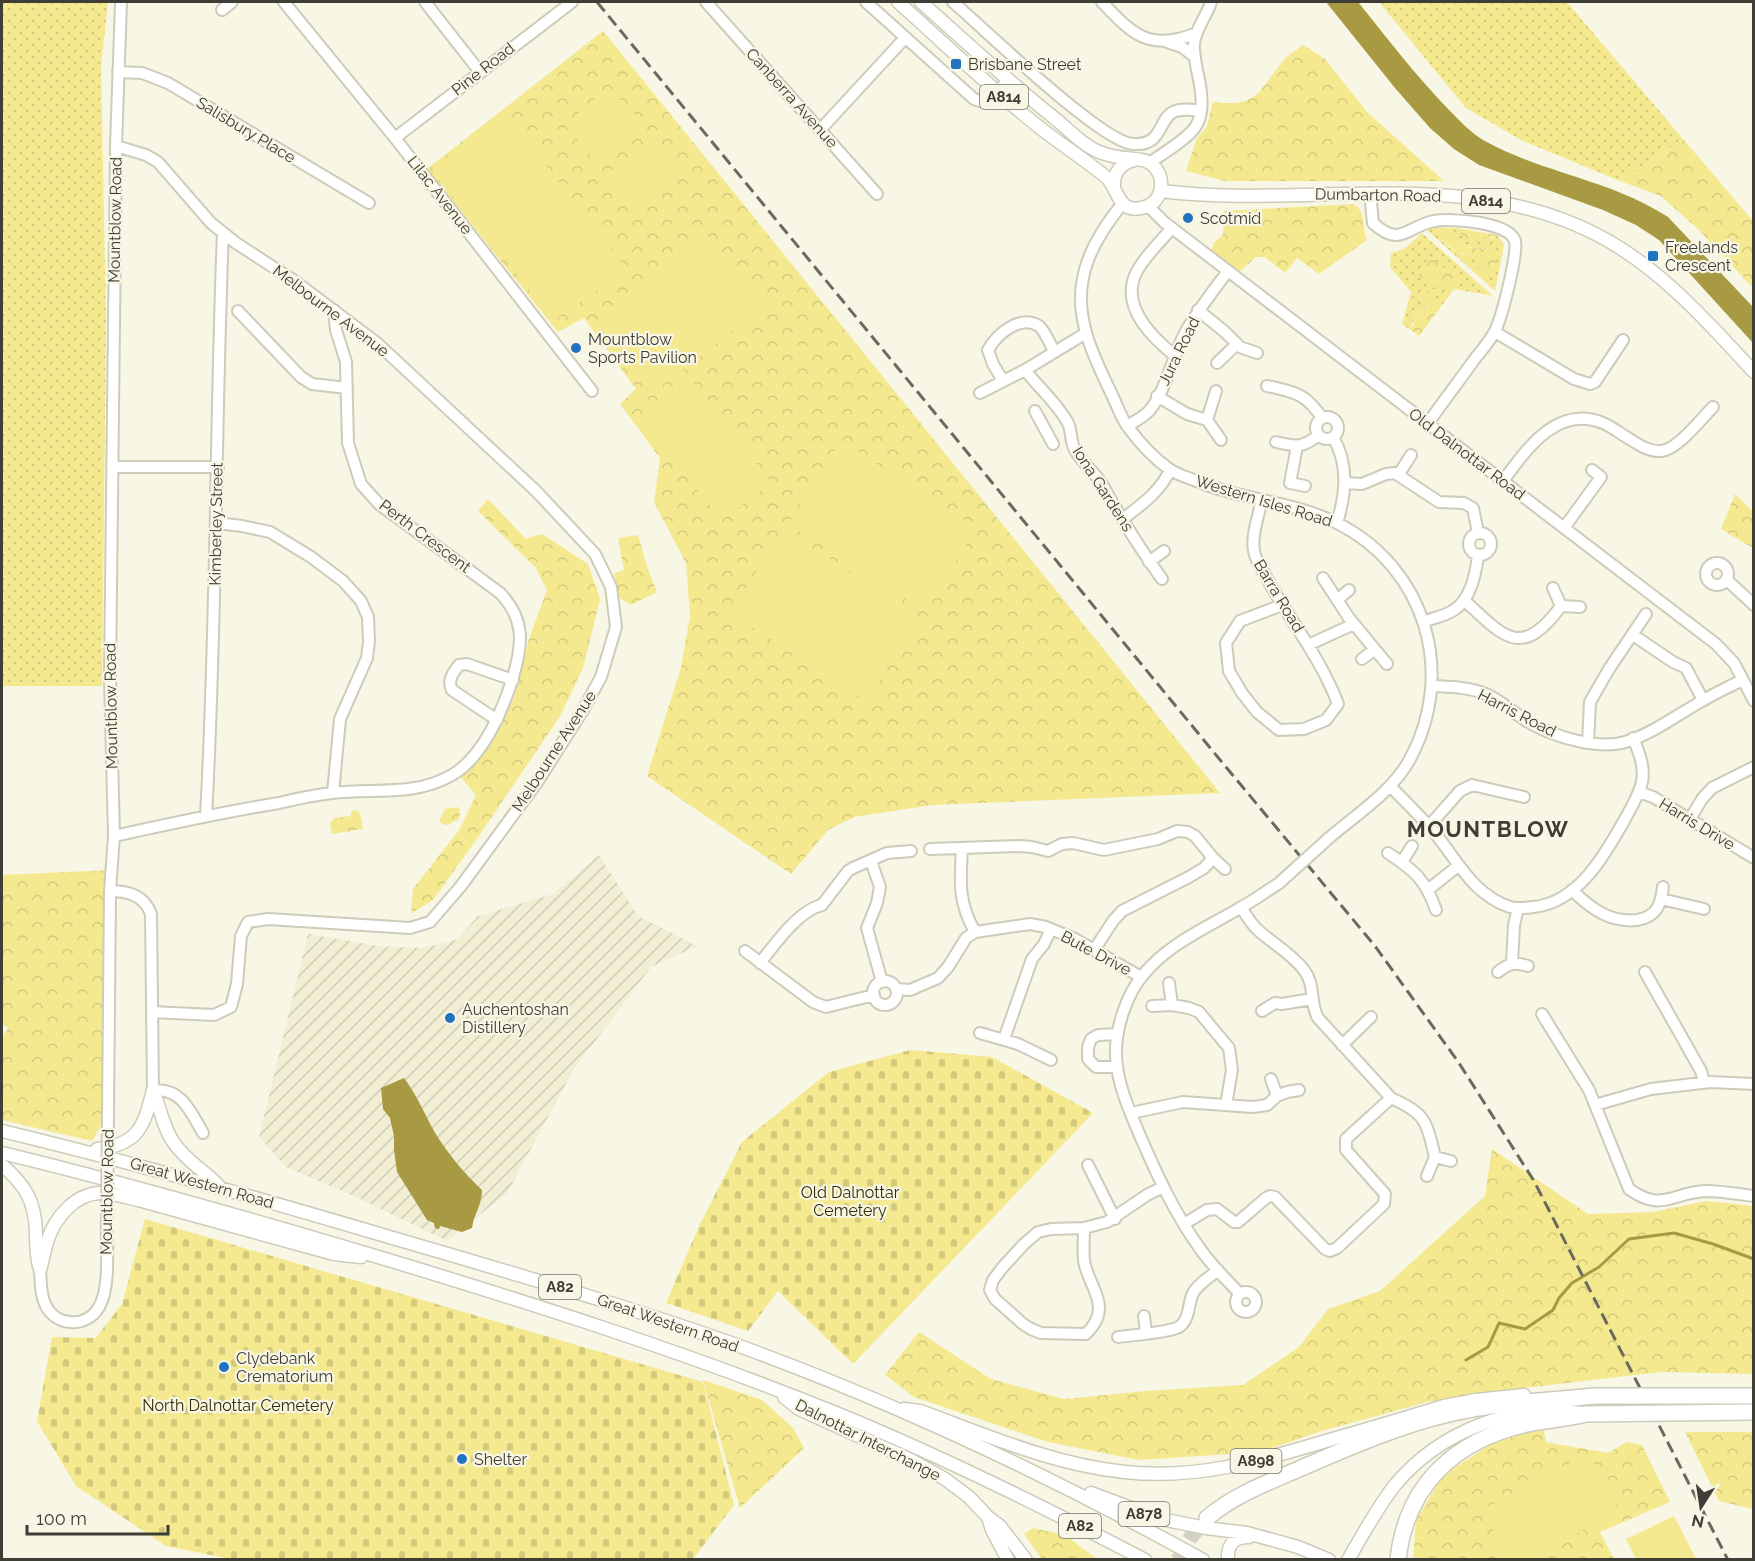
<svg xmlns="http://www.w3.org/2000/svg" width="1755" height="1561" font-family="Raleway,sans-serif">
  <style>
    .industrial { fill: url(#industrial-furrows) }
    .grass { fill: url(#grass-dots) }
    .forest { fill: url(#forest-crowns) }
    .cemetery { fill: url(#cemetery-stones) }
    .pitch { fill: #f5e990 }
    .water { fill: #a79a42 }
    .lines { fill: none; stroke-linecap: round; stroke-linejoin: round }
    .stream { stroke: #a79a42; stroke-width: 3 }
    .highway-tunnel { stroke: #d3d1c1; stroke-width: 15; stroke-dasharray: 15 8; stroke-linecap: butt }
    .minor-casing { stroke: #cdcbba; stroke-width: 14 }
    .major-casing { stroke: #cdcbba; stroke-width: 15 }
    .highway-casing { stroke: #cdcbba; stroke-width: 18 }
    .minor { stroke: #fff; stroke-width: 10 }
    .major { stroke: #fff; stroke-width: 12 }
    .highway { stroke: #fff; stroke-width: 15 }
    .rail { stroke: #6b6a60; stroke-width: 3; stroke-dasharray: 12 6; stroke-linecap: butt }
    .minor-bridge-casing { stroke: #cdcbba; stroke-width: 14; stroke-linecap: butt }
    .highway-bridge-casing { stroke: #cdcbba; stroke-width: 18; stroke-linecap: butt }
    .minor-bridge { stroke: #fff; stroke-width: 10 }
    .highway-bridge { stroke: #fff; stroke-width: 15 }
    .poi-dot { fill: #2073c1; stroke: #f8f6e4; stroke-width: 2 }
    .labels { text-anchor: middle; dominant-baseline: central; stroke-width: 4.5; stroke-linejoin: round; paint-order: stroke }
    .shield { fill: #f8f6e4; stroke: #76746a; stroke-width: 1.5 }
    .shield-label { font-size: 15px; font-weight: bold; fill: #3e3d36 }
    .poi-label { font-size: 16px; fill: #3e3d36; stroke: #f8f6e4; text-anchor: start }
    .street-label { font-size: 16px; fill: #3e3d36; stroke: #f8f6e4 }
    .park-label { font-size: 16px; fill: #322d05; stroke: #f8f6e4 }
    .district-label { font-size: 22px; font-weight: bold; letter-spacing: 1.5px; fill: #3e3d36; stroke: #f8f6e4 }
  </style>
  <defs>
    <pattern id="industrial-furrows" width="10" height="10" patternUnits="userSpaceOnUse" patternTransform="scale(1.5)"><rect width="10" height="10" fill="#f1eed4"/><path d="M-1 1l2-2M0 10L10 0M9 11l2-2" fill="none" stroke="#d0cdb7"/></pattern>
    <pattern id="grass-dots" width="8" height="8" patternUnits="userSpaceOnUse" patternTransform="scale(1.5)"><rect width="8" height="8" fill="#f5e990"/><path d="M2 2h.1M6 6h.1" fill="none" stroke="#d3c97d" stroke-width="1.8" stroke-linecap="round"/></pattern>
    <pattern id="forest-crowns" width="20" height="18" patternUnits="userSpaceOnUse" patternTransform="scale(1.5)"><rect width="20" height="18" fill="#f5e990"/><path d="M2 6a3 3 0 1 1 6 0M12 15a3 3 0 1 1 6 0" fill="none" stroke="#d3c97d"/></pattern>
    <pattern id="cemetery-stones" width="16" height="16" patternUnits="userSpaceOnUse" patternTransform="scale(1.5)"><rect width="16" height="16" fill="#f5e990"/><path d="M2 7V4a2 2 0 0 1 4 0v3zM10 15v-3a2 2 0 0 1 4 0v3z" fill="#d3c97d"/></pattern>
  </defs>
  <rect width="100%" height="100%" fill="#f8f6e4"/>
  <path class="industrial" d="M599,855L638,916L697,946L651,967L574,1069L507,1193L447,1241L356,1197L286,1167L259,1137L308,934L378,946L422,948L449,942L458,939L478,916L553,894Z"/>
  <path class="grass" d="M2,2H108L101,67L106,319L102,686H2Z
    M1379,2H1567L1683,139L1620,181L1521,140L1466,108Z
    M1434,228C1437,239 1453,252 1465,255C1468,256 1472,256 1475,257L1477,259L1489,249L1465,247L1451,228H1457C1460,237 1470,238 1479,241L1484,237L1492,238L1497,235L1504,245L1495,291L1427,230Z
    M1422,233L1493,296L1454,289L1440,308L1434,304L1430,293L1441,282L1448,288L1437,278L1435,279L1439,282L1429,292L1418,295L1429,306L1414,315L1411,330L1402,324L1411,292L1390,267L1391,253L1404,249Z"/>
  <path class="forest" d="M603,31L1220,793L932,805L854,817L828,830L791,874L647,776L681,667L690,616L686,563L654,502L660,458L620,404L636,389L584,318L558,332L427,169Z
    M1303,45L1325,59L1367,112L1444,181H1225L1186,171L1196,140L1207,126L1213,102C1260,108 1258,90 1284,60C1289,54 1297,50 1303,45Z
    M1683,139L1753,221V288L1698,229L1661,196L1620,181Z
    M1354,204C1366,211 1362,228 1367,240L1319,274L1297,258L1285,273L1265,257H1256L1240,271L1210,254L1214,243L1223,234L1224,211Z
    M1434,228H1451L1465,247C1476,250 1489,245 1496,256C1495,263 1498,271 1492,277L1481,274L1475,257L1457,252L1434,234Z
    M1457,228L1497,235L1495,237H1484L1479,241C1470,240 1459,236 1457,228Z
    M1433,258L1445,269L1437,277L1440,280L1451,268L1460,276L1448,288L1441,282L1431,293L1438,300L1435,304L1440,308L1419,336L1411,330L1414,324L1412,317L1429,306L1418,295L1425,288L1429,291L1438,282L1435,279L1430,285L1418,274Z
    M1735,494L1753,512V548L1721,529Z
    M488,499L526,539L542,534L588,564L600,599L583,668L560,716L479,836L433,900L411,914L413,889L460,829L476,795L460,776L490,746L514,698L529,639L547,590L535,567L478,511Z
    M638,535L646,564L657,592L631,605L618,597L614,573L624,570L618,538Z
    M458,807L460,810L459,819L448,825L442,824L439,820L445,809Z
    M355,810L360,813L363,829L332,834L330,824L334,818L350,816L352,811Z
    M111,870L108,1114L92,1141L2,1120V1038L8,1028L2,1024V875Z
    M1492,1149L1588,1214L1654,1212L1706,1201L1753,1206V1374L1661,1372L1524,1388L1427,1402L1322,1431L1260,1452L1139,1460L1048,1442L914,1397L885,1375L919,1332L991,1379L1064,1399L1146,1391L1243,1385L1299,1347L1328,1309L1380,1291L1485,1196Z
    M703,1380L762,1400L793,1428L804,1448L740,1508Z
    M1543,1427L1546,1442L1608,1453L1627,1442L1642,1445L1670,1502L1600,1532L1614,1559L1413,1560L1416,1520L1443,1475L1493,1443Z
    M1685,1432H1753V1509L1719,1501Z
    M1033,1528L1065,1535L1097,1559H1042L1024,1534Z"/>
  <path class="cemetery" d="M910,1050L992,1057L1093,1113L853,1364L778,1291L748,1331L666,1303L700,1224L742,1142L829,1072Z
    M145,1219L703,1382L734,1505L693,1559L235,1560L166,1546L76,1486L37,1421L52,1337L96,1338L122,1304Z"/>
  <path class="pitch" d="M609,86L645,127L600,165L565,125Z
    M507,115L627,270L554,320L434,172Z
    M652,139L684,175L634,211L606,174Z
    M707,235L765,306L655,391L597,324Z
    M690,378L771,482L722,520L637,417Z
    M841,441L977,528L924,611L788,524Z
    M784,530L919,617L866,700L730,613Z
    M1588,1453L1619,1511L1529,1559H1509L1482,1510Z
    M1674,1516L1696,1559H1636L1626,1539Z"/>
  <path class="water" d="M1326,2H1358C1387,38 1416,76 1449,110C1459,120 1471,133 1483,140C1542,173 1612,180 1668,217L1753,307V343L1659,240L1636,225L1603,210L1479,165L1454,149L1430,128L1395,88Z
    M404,1078C417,1095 424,1113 434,1131C448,1154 463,1172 482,1190C482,1206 474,1213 472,1228L462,1232L440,1226L439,1229L435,1228L434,1223L427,1220L397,1172L394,1150V1136L390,1118L383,1109L381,1088Z"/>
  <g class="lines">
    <path class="stream" d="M1466,1360L1488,1347L1499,1323L1525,1329L1553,1310L1559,1298L1572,1283L1599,1267L1629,1239L1674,1233L1713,1244L1754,1259"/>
    <path class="highway-tunnel" d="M1178,1560L1191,1537L1207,1518"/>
    <defs>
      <path id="minor" d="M284,2L395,138L592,391
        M425,2L480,72
        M706,2L877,194
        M866,2L974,99C990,107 999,91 1008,79
        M953,2C983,28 1101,142 1133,144C1163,146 1158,120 1173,112C1182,108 1192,110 1201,111
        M1102,2C1133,35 1150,52 1197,33
        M222,10L232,2
        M1167,42L1182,47L1195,57
        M118,72L142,73L168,83L369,203
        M820,130L905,38
        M395,138L572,2
        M116,146L146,155L158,162L211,223L236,243L296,282L377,343L536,491L595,554L611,587L616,627L601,677L583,710L538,781L461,886L430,922L410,928L268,919L248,922L241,936L237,984L231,1007L214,1015L152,1012
        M1149,163C1162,154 1188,139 1196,126C1203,115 1202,97 1200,85C1198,72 1193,57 1194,44C1195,29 1207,16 1211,2
        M1370,193L1373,223C1400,248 1406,227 1434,221C1452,218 1509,222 1515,241C1518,254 1502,317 1495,331C1490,341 1481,351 1474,360C1459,381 1443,402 1428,423
        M1123,203C1105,225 1088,250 1083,278C1074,319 1095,359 1112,395C1117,405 1121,418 1128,427C1139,442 1155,459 1169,469C1176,474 1186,477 1194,480C1240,500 1292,501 1337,523C1425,567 1457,672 1410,759C1393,791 1357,814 1329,838
        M1148,206L1164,222L1716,644L1734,663L1754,701
        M1172,228C1161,241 1137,264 1133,281C1125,311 1153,338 1174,355
        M1198,310L1225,332L1240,347L1257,353
        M238,311L301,377L312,384L347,388
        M1495,332L1574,379L1590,384L1595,382L1623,340
        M1217,363L1237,344
        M1025,370C1039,388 1057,403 1068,423C1072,431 1070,442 1075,450C1082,463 1095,472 1103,486C1121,518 1140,549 1162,579
        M1003,381L993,364L988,350C997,334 1020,314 1039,326C1045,331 1050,344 1054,351
        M1267,386C1294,392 1306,393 1322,418
        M980,393L1025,370L1086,333
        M1157,396L1187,414L1207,420L1221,440
        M1035,411L1053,444
        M1316 428a11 11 0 1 1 22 0a11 11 0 1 1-22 0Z
        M1207,420L1216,391
        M1127,426C1135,421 1144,417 1150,410C1167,388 1172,357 1185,333C1197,311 1213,291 1228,271
        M1333,437C1349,465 1346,493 1337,523
        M1276,442C1297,447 1302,448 1319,435
        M1297,446L1290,483L1305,486
        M112,467H218
        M1399,474L1411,455
        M1503,481C1526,450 1557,404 1603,423C1610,426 1617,431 1623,435C1635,442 1647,452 1661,451C1677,450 1701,419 1713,407
        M1345,483L1362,484L1386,474L1395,473L1439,502L1464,503L1473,508L1478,533
        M1261,501C1259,517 1251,534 1254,551C1256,563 1265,573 1270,584C1293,624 1322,661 1338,704L1326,720L1304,729L1279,730L1257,712L1242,693L1229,671L1226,643L1240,621L1282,605
        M1123,519C1141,505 1160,492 1170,470
        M217,523L242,526L270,532L311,557L343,581L361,601L368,617L369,641L367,658L340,719L333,793
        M1564,528L1601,477L1592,470
        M1469 544a11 11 0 1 1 22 0a11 11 0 1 1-22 0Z
        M1149,562L1164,551
        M1706 574a11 11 0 1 1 22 0a11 11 0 1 1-22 0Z
        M1323,578L1349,618L1387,664
        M1727,580L1754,605
        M1553,588L1561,606L1580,607
        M1337,600L1349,590
        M1464,600C1503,636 1521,661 1561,606
        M1423,622C1433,618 1445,616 1454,610C1471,599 1476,573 1478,555
        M1633,635L1673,662L1686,668L1703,700
        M1308,645L1354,624
        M1362,659L1374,650
        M1432,686C1450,687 1469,687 1486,694C1503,701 1516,716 1532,724C1556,737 1598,750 1625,742C1652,734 1677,715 1702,701C1715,693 1729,687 1742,680
        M497,720L452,690C447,680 453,673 459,665L467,664L513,680
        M1588,743L1590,702L1609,669L1646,614
        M1390,786C1405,801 1420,816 1434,832C1457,860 1473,895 1510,907C1517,909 1526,908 1533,907C1578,903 1605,855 1625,819C1631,808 1639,795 1642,782C1645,767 1639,752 1633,738
        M1639,792L1653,797L1754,858
        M206,816C217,621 215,427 223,233
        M1690,819L1702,799L1712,788L1754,767
        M1429,826L1460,791L1472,785L1524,797
        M114,836C169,824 223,812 279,803C296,799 314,795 332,793C373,788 414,797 452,775C483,757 503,710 513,677C523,644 525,619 500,593L379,504L361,484L348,443L346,362L336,330L334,310
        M962,848C960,882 958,902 975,932
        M930,849L1020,846L1032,847L1048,851L1062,844L1073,843L1104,850L1158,839L1177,831L1188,832L1195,836L1213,858L1225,869
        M1388,853C1415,871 1425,879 1436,910
        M871,861L880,887L877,903L867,928L882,982
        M1402,862L1412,846
        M1429,889L1458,866
        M1572,890C1590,908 1610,923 1637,920C1657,917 1661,904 1663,887
        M110,891C128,891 144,895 151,914L153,1090C182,1088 190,1111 203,1133
        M1661,899L1704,909
        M1094,950L1113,921L1122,911L1189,877L1204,868L1213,858
        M745,951L813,1002L826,1007L874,995
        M760,963C775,944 799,910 822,905L848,871L853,868L887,853L911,851
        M1512,963L1514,925L1518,908
        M1498,972C1509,963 1514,962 1528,966
        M1645,972L1701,1071L1704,1082
        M873 993a12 12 0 1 1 24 0a12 12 0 1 1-24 0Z
        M1169,983L1172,1005
        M897,989L910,990L938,978L948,967L966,938L975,932L1030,924L1046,927L1075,939L1141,977
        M1152,1006L1172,1005L1189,1008L1199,1012L1229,1048L1232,1070L1226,1105
        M1262,1011L1275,1003L1282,1004L1312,999
        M1542,1014L1589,1090L1629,1189C1662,1213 1673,1192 1706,1191C1721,1191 1738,1194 1754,1196
        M980,1033L1018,1044L1051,1060
        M1004,1039L1032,959L1044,944L1051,929
        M1342,1045L1371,1017
        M1117,1067H1096L1088,1059V1047L1091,1039L1098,1035L1118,1034
        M1271,1079L1277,1096
        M1391,1098C1426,1114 1426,1120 1435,1157
        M1595,1105L1651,1089L1710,1082L1754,1084
        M1131,1113L1183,1102L1253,1107L1267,1105L1277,1096L1287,1092L1299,1090
        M108,1114L110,891L114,836L110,677L116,146L121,2
        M1088,1165L1115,1219
        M1427,1176L1435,1157L1451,1161
        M1184,1224L1207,1210L1217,1209L1234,1222H1238L1266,1198L1270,1196L1275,1197L1325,1249L1330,1251L1337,1248L1384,1204L1385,1194L1346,1150V1139L1391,1098L1318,1018C1309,1002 1316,986 1304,970C1291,953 1273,944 1258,930C1251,924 1246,915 1241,907
        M1084,1228C1084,1238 1083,1250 1084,1261C1089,1289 1114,1306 1086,1334L1041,1333L1031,1329L1023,1324L995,1299L990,1290L993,1280L1002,1268L1024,1244L1038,1232L1051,1229L1084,1228L1107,1222L1147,1195L1163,1187
        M40,1270C41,1282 40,1295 46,1306C57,1327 87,1328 99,1307C111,1287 106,1244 107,1220
        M1236 1302a10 10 0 1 1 20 0a10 10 0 1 1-20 0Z
        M1240,1294C1227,1280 1212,1266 1201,1250C1176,1216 1158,1177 1141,1138C1130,1112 1117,1084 1116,1056C1115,1030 1126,995 1143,975C1168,944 1206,928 1240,908C1253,901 1265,892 1278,884
        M1144,1316L1146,1333
        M1118,1337C1132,1335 1167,1333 1179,1327C1190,1320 1188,1303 1193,1293C1199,1283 1210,1277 1218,1270"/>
      <path id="major" d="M898,2C943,42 987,85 1034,123C1057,142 1083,158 1106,177C1119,188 1117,216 1145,207C1168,200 1166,165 1142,160C1129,158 1115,158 1102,153C1085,147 1071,132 1058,121C1011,84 966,42 921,2
        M1114,187C1113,173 1121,163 1135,160
        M1161,191C1313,210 1482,160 1620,248C1672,281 1712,327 1754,372
        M153,1090C160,1107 163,1128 174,1143C186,1161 205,1171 219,1186
        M2,1131C131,1162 258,1198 386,1236C505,1271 625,1305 742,1347C901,1405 1054,1478 1203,1560
        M97,1149C138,1145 144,1127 153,1090
        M2,1153C131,1184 258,1221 385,1259C537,1305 688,1353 836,1413C942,1456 1044,1507 1145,1560
        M2,1165C26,1186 35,1201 36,1233C36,1244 36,1255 39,1266
        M40,1270C43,1261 44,1251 47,1242C54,1219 74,1194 100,1193C114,1193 129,1198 142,1201L334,1254L361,1257
        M784,1397L799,1409L911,1460L945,1479L969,1497L988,1517L1000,1526L1026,1560
        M904,1409L920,1411C986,1435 1054,1465 1125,1472C1195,1480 1260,1461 1326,1441C1365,1430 1405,1418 1444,1406L1476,1400L1524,1395
        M1091,1493L1161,1519L1206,1528L1247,1533L1298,1547L1329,1560
        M988,1517L992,1530L1008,1560
        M1228,1560C1227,1544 1234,1537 1249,1537
        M1348,1560C1363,1534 1377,1508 1395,1485C1439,1432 1514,1402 1582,1413"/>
      <path id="highway" d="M1207,1518C1234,1495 1267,1483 1299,1469C1348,1448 1397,1426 1449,1414C1497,1402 1545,1401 1594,1396
        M1398,1560C1406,1485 1455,1440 1527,1424C1547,1420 1566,1419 1586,1414"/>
    </defs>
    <use href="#minor" class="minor-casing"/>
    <use href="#major" class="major-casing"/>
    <use href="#highway" class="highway-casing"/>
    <use href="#minor" class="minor"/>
    <use href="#major" class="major"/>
    <use href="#highway" class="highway"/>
    <path class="rail" d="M597,2L1221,761L1375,946L1459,1063L1534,1181L1728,1560"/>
    <defs>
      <path id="minor-bridge" d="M1278,884L1329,838
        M107,1220L108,1114"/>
      <path id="highway-bridge" d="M1594,1396H1754
        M1586,1414L1754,1412"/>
    </defs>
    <use href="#minor-bridge" class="minor-bridge-casing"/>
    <use href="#highway-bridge" class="highway-bridge-casing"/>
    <use href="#minor-bridge" class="minor-bridge"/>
    <use href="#highway-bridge" class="highway-bridge"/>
  </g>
  <g class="poi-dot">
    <rect x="950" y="58" width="12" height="12" rx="3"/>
    <circle cx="1188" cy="218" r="6"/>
    <rect x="1647" y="250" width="12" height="12" rx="3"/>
    <circle cx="576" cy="348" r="6"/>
    <circle cx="450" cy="1018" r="6"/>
    <circle cx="224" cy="1367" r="6"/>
    <circle cx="462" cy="1459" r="6"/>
  </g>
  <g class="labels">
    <g class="shield">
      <rect x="980" y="85" width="48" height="24" rx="4.5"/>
      <rect x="1462" y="189" width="48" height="24" rx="4.5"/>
      <rect x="539" y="1275" width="42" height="24" rx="4.5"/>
      <rect x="1230.5" y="1449" width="51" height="24" rx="4.5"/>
      <rect x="1118.5" y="1502" width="51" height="24" rx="4.5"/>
      <rect x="1059" y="1514" width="42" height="24" rx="4.5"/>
    </g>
    <g class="shield-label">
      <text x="1004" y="97">A814</text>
      <text x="1486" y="201">A814</text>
      <text x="560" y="1287">A82</text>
      <text x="1256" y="1461">A898</text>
      <text x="1144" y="1514">A878</text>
      <text x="1080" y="1526">A82</text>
    </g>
    <g class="poi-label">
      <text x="968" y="64">Brisbane Street</text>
      <text x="1200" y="218">Scotmid</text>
      <text x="1665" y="247">Freelands<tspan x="1665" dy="18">Crescent</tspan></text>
      <text x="588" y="339">Mountblow<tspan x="588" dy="18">Sports Pavilion</tspan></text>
      <text x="462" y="1009">Auchentoshan<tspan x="462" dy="18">Distillery</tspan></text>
      <text x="236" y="1358">Clydebank<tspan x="236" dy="18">Crematorium</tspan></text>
      <text x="474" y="1459">Shelter</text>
    </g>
    <g class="street-label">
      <text transform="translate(483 69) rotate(-38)">Pine Road</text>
      <text transform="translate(792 98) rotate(48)">Canberra Avenue</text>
      <text transform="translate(246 130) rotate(31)">Salisbury Place</text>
      <text transform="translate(440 195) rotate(52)">Lilac Avenue</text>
      <text transform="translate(1378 195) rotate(1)">Dumbarton Road</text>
      <text transform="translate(115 220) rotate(-89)">Mountblow Road</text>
      <text transform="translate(331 311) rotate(37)">Melbourne Avenue</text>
      <text transform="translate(1179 351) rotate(-64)">Jura Road</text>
      <text transform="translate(1467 454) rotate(37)">Old Dalnottar Road</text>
      <text transform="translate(1103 489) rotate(57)">Iona Gardens</text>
      <text transform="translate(1264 501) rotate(17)">Western Isles Road</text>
      <text transform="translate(216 524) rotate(-89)">Kimberley Street</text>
      <text transform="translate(425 536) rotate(37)">Perth Crescent</text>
      <text transform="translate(1279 596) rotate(59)">Barra Road</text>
      <text transform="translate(111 706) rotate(-91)">Mountblow Road</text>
      <text transform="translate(1517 713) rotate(27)">Harris Road</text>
      <text transform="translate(554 751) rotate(-57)">Melbourne Avenue</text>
      <text transform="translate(1697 824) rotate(31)">Harris Drive</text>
      <text transform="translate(1096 953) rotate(28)">Bute Drive</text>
      <text transform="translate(202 1183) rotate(16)">Great Western Road</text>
      <text transform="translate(107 1192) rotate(-89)">Mountblow Road</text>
      <text transform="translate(668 1323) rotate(19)">Great Western Road</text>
      <text transform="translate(868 1440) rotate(27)">Dalnottar Interchange</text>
    </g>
    <g class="park-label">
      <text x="850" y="1192">Old Dalnottar<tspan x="850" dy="18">Cemetery</tspan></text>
      <text x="238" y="1405">North Dalnottar Cemetery</text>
    </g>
    <g class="district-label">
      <text x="1488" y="829">MOUNTBLOW</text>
    </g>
  </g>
  <rect width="1755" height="1561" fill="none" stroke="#3e3d36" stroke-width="6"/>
  <g transform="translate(1701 1507) rotate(192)" stroke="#f8f6e4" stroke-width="4.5" paint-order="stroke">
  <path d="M0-4.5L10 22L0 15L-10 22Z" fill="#3e3d36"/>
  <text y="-9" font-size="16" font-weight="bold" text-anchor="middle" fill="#3e3d36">N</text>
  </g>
  <path d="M27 1525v9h141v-9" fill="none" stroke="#3e3d36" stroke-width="3"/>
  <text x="36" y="1525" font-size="18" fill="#3e3d36" stroke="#f8f6e4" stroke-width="4.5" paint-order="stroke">100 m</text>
</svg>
